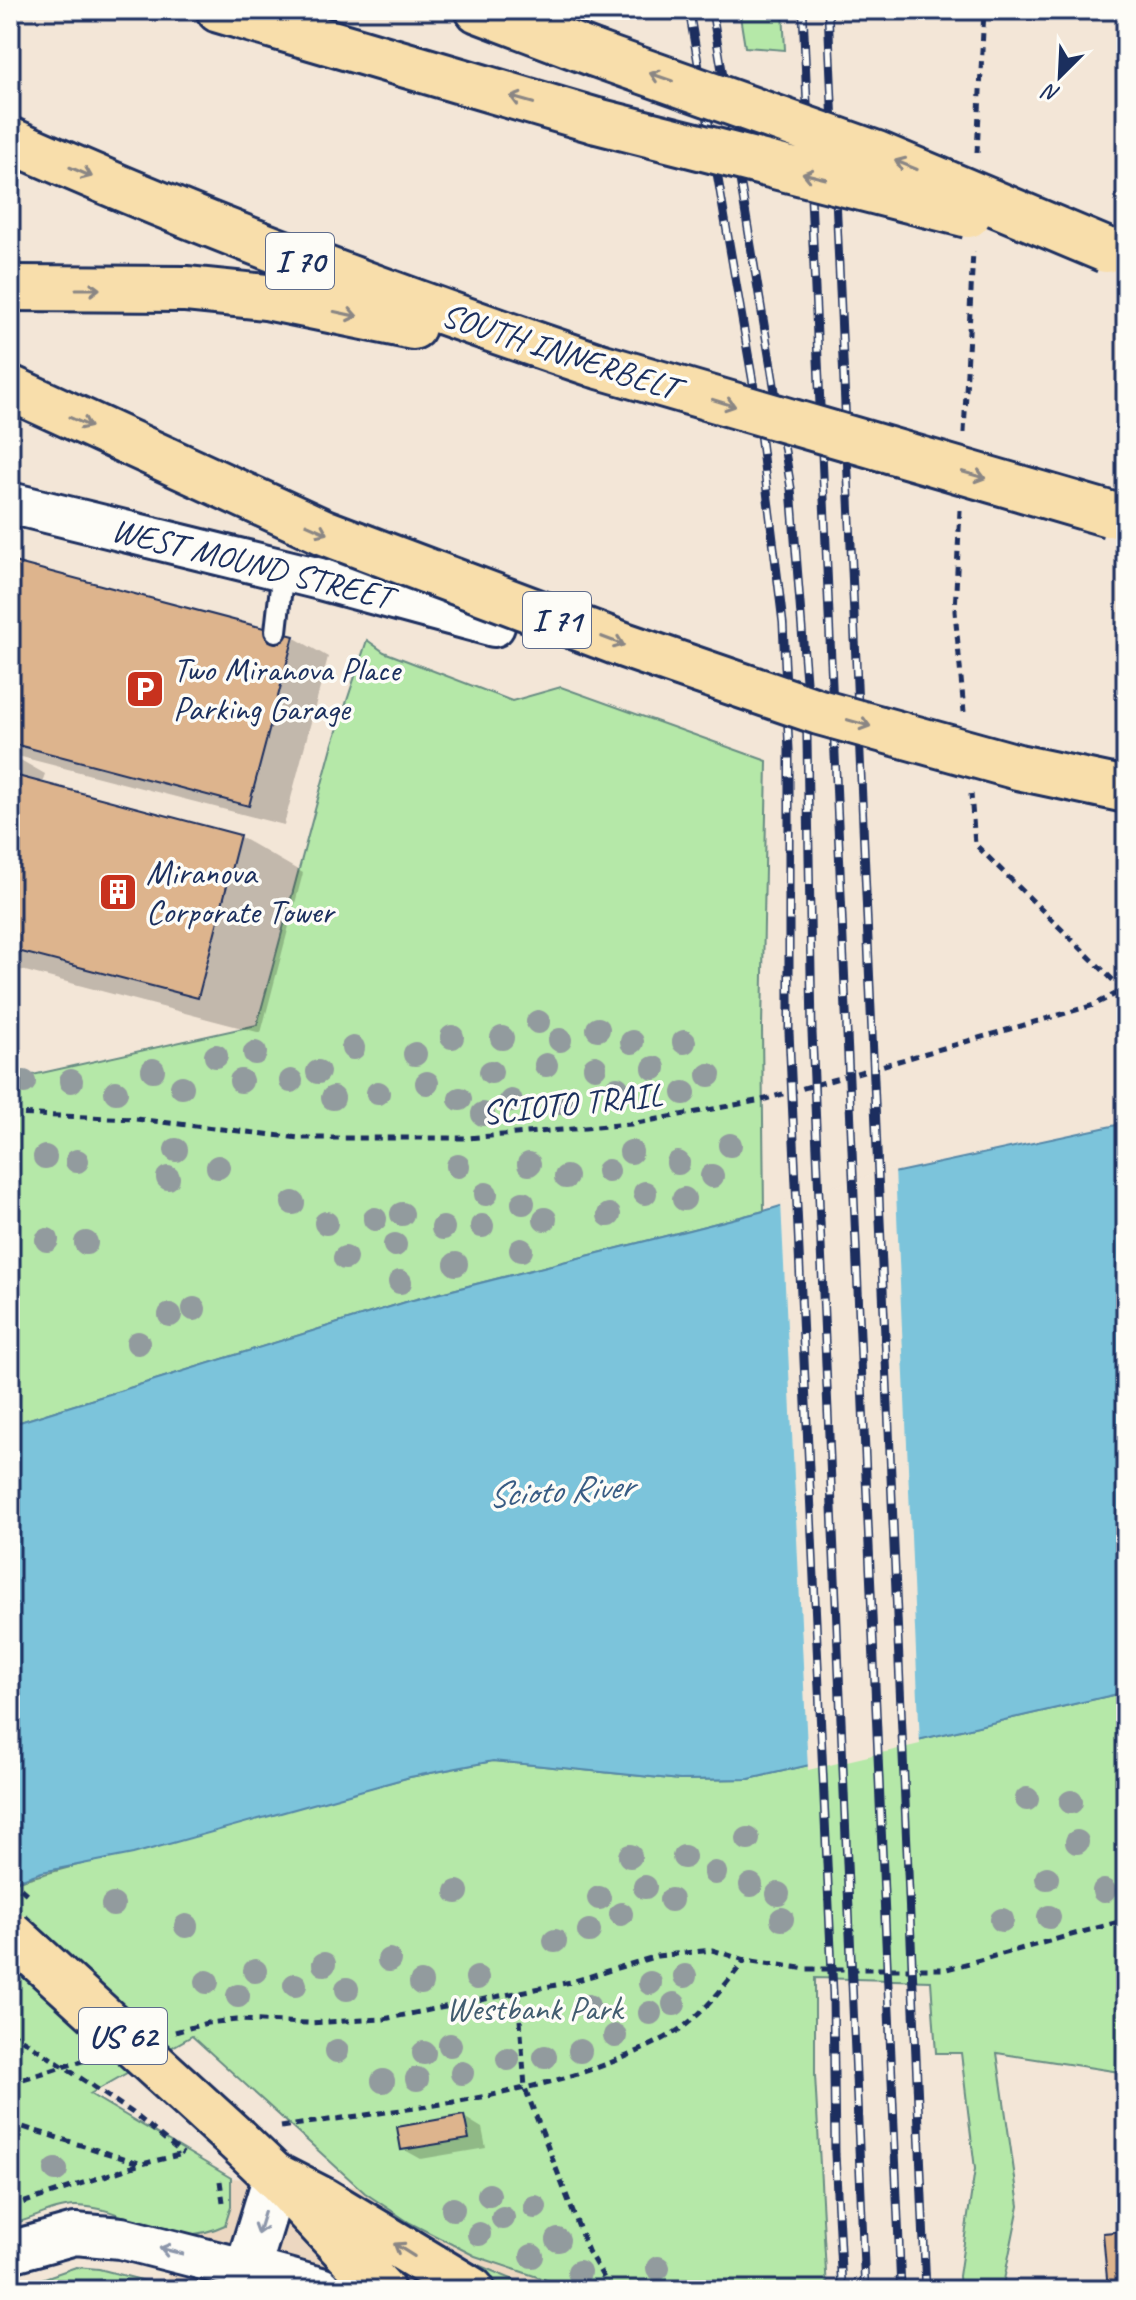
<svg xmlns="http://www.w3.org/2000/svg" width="1136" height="2300" font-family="Caveat,sans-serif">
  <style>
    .built { fill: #ecd7c1 }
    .green { fill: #b5e8a8; stroke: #688c83; stroke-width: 2 }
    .water { fill: #7bc4db; stroke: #5588a9; stroke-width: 2 }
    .pier { fill: #f3e6d7 }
    .shadow { fill: #0003 }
    .building { fill: #ddb48d; stroke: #1b2f5e; stroke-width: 2 }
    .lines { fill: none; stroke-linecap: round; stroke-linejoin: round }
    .lane-casing { stroke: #1b2f5e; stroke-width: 26 }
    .street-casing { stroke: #1b2f5e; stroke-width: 46 }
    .secondary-casing { stroke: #1b2f5e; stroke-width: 50 }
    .primary-casing { stroke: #1b2f5e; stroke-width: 50 }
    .highway-casing { stroke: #1b2f5e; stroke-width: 50 }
    .path { stroke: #1b2f5e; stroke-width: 5; stroke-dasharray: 8 6; stroke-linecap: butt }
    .lane { stroke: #fdfcf7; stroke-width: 20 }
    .street { stroke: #fdfcf7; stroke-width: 40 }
    .secondary { stroke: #fdfcf7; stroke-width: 44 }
    .primary { stroke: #f8deab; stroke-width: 44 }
    .highway { stroke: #f8deab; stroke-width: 44 }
    .rail-casing { stroke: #1b2f5e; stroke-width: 9 }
    .rail { stroke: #fdfcf7; stroke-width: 6; stroke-dasharray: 18; stroke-linecap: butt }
    .primary-bridge-casing { stroke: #1b2f5e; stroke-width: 50; stroke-linecap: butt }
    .highway-bridge-casing { stroke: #1b2f5e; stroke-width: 50; stroke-linecap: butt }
    .path-bridge { stroke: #1b2f5e; stroke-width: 5; stroke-dasharray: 8 6; stroke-linecap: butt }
    .primary-bridge { stroke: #f8deab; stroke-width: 44 }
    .highway-bridge { stroke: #f8deab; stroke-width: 44 }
    .tree { fill: #929b9e }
    .oneway { stroke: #8a8684 }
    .oneway2 { stroke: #8c96aa }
    .labels { text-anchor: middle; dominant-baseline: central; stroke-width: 7; stroke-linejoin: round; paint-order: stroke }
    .shield { fill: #fdfcf7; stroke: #5f6c8c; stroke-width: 2 }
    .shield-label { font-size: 32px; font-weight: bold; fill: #1b2f5e }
    .street-label { font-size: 34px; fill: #1b2f5e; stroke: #fdfcf7 }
    .poi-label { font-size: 34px; fill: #1b2f5e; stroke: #fdfcf7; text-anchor: start }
    .park-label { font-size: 34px; fill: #425d70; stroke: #fdfcf7 }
    .water-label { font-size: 36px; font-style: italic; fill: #385c84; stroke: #fdfcf7 }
  </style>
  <rect width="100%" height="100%" fill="#f3e6d7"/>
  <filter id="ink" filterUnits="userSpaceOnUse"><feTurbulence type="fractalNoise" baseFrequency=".0125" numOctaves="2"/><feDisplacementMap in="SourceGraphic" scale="16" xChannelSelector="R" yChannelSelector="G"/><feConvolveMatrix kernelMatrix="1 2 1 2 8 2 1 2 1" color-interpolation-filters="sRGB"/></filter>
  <g filter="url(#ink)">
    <path class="built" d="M231,2178L355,2186L440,2231L567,2281L604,2290H167L171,2236L231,2206Z"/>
    <path class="green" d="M739,10H783L785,50L745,47Z
      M367,640L384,652L512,701L561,687L767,761L762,1028L764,1211L409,1301L10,1425V1080L257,1025L333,743Z
      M1126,1692V2073L997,2053L1019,2206L1002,2290H960L959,2276L975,2169L961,2053H936L931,1981L815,1978V2075L827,2290H576L475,2256L410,2223L365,2193L192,2036L90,2094L231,2178V2206L225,2225C161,2255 136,2207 76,2206C53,2206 31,2221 10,2224V1883L410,1777L493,1761L680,1780L749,1779Z
      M454,2255L538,2290C503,2290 482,2277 452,2262Z
      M76,2267L99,2269L180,2290H10Z"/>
    <path class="water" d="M1126,1123V1692L749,1779L680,1780L493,1761L410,1777L133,1854L42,1872L10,1883V1425L409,1301L764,1211L884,1175Z"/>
    <path class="pier" d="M895,1168L920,1744L808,1770L781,1202Z"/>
    <path class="shadow" d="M10,563L293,637L328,657L284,825L10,754L45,774L41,785L240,837L303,873L261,1033L10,967Z
      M464,2117L482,2128L486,2148L421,2159L403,2149Z"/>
    <path class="building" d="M10,561L294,636L249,806L10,743Z
      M10,774L240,835L198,998L10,949Z
      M464,2115L469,2139L401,2150L397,2127Z
      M1126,2231V2290H1108L1103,2233Z
      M1078,2285L1079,2290H1039Z"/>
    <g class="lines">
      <defs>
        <path id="lane" d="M276,631L283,569"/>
        <path id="street" d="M10,503L320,579L494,626
          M10,2252L75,2234L121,2238L247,2270"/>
        <path id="secondary" d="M247,2270L320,2290
          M241,2290L276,2176"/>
        <path id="primary" d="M236,2139L280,2181L382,2290
          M276,2176L323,2200L472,2290"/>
        <path id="highway" d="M219,10L597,121
          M478,10L595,54
          M10,140C202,226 397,298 596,365
          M10,288L186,289L266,297L413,327"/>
      </defs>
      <use href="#lane" class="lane-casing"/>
      <use href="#street" class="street-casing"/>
      <use href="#secondary" class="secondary-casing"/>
      <use href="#primary" class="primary-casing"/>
      <use href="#highway" class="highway-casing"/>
      <path class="path" d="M977,153L984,10
        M964,433L973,251
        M960,510L955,611L964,712
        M10,1114L136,1119L299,1138H468L631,1124L762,1100L1094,1005L1123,990L975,844L971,794
        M518,1992L525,2088L588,2251L611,2290
        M175,2032L207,2023L237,2020L308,2023L384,2019L571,1982L657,1956L712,1950L745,1960L807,1969H947L1126,1920
        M10,2083L89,2059
        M10,2123L142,2164L183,2154
        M281,2127C407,2107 560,2098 672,2034C701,2018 724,1986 745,1960
        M220,2181L223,2202
        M10,2207L141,2164"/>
      <use href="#lane" class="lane"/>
      <use href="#street" class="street"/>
      <use href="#secondary" class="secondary"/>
      <use href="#primary" class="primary"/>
      <use href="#highway" class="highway"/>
      <defs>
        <path id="rail" d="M689,10L756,400L783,623L789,750V1032L833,1994L835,2154L842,2290
          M712,10L791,488L806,681L812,1032L865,2290
          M803,10L901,2290
          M828,10L926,2290"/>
      </defs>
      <use href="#rail" class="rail-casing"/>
      <use href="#rail" class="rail"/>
      <defs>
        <path id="primary-bridge" d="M10,1933L236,2139"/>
        <path id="highway-bridge" d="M595,54L877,154L1106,250
          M597,121L968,215
          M596,365L1109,514
          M10,388L324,532L624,645L819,712L1018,767L1126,790"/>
      </defs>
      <use href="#primary-bridge" class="primary-bridge-casing"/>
      <use href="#highway-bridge" class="highway-bridge-casing"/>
      <path class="path-bridge" d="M10,1879L30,1897
        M10,2031L133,2113L183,2154"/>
      <use href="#primary-bridge" class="primary-bridge"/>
      <use href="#highway-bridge" class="highway-bridge"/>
    </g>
    <g class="tree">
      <circle cx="538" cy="1022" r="12"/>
      <circle cx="598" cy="1029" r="12"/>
      <circle cx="452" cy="1037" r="12"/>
      <circle cx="502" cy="1038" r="12"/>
      <circle cx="560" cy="1040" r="12"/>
      <circle cx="632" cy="1042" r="12"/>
      <circle cx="684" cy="1042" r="12"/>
      <circle cx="353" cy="1048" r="12"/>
      <circle cx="255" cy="1053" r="12"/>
      <circle cx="415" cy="1054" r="12"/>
      <circle cx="216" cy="1056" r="12"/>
      <circle cx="546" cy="1065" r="12"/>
      <circle cx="595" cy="1067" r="12"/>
      <circle cx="654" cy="1068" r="12"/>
      <circle cx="153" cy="1070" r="12"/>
      <circle cx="318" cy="1072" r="12"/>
      <circle cx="491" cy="1072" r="12"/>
      <circle cx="709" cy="1075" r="12"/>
      <circle cx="71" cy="1081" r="12"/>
      <circle cx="241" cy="1081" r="12"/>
      <circle cx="291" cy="1081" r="12"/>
      <circle cx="24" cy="1082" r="12"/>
      <circle cx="427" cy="1083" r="12"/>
      <circle cx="182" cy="1087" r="12"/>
      <circle cx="617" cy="1088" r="12"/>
      <circle cx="116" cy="1092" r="12"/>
      <circle cx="378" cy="1093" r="12"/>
      <circle cx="684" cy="1093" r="12"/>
      <circle cx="333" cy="1098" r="12"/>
      <circle cx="460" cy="1099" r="12"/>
      <circle cx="511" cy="1101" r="12"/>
      <circle cx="564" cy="1103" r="12"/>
      <circle cx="483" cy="1114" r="12"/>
      <circle cx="730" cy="1145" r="12"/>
      <circle cx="176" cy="1150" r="12"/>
      <circle cx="631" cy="1152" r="12"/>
      <circle cx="45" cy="1157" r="12"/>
      <circle cx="77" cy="1161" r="12"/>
      <circle cx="678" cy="1163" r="12"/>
      <circle cx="529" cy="1164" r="12"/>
      <circle cx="458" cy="1166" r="12"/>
      <circle cx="218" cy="1167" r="12"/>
      <circle cx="608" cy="1171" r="12"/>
      <circle cx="712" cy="1176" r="12"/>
      <circle cx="566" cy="1177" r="12"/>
      <circle cx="168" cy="1178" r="12"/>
      <circle cx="645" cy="1193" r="12"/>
      <circle cx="486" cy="1194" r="12"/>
      <circle cx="684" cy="1199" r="12"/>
      <circle cx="293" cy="1203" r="12"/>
      <circle cx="523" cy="1203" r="12"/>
      <circle cx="402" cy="1214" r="12"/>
      <circle cx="609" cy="1215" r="12"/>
      <circle cx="375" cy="1219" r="12"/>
      <circle cx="545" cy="1219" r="12"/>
      <circle cx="326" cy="1223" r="12"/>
      <circle cx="482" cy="1226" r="12"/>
      <circle cx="443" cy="1228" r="12"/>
      <circle cx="47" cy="1240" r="12"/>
      <circle cx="86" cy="1243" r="12"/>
      <circle cx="395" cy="1245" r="12"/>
      <circle cx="521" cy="1250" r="12"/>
      <circle cx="345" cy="1258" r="12"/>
      <circle cx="456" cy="1264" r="12"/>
      <circle cx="400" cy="1282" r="12"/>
      <circle cx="194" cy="1309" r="12"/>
      <circle cx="170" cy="1315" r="12"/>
      <circle cx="138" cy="1343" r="12"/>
      <circle cx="1027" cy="1799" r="12"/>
      <circle cx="1071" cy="1802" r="12"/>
      <circle cx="748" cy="1839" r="12"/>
      <circle cx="1077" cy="1842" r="12"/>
      <circle cx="630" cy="1856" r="12"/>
      <circle cx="684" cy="1857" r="12"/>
      <circle cx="715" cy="1873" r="12"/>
      <circle cx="1047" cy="1878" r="12"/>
      <circle cx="751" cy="1885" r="12"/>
      <circle cx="645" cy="1887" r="12"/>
      <circle cx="1104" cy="1891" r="12"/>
      <circle cx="457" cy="1892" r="12"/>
      <circle cx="778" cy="1894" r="12"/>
      <circle cx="599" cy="1898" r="12"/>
      <circle cx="671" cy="1900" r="12"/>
      <circle cx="113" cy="1905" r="12"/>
      <circle cx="621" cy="1914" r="12"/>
      <circle cx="1049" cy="1917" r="12"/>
      <circle cx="782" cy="1919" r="12"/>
      <circle cx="1002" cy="1920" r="12"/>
      <circle cx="186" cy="1926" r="12"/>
      <circle cx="589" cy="1931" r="12"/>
      <circle cx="555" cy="1941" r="12"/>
      <circle cx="389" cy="1960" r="12"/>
      <circle cx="324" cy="1964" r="12"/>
      <circle cx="255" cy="1971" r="12"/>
      <circle cx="685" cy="1976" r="12"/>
      <circle cx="477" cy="1978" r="12"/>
      <circle cx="207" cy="1982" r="12"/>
      <circle cx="421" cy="1983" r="12"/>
      <circle cx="650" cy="1983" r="12"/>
      <circle cx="295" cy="1985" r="12"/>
      <circle cx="347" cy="1989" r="12"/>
      <circle cx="238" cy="1996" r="12"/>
      <circle cx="674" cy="2004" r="12"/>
      <circle cx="588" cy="2006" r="12"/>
      <circle cx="650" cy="2013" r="12"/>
      <circle cx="615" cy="2036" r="12"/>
      <circle cx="450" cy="2045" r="12"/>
      <circle cx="337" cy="2051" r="12"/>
      <circle cx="580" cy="2051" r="12"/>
      <circle cx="424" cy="2053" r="12"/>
      <circle cx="545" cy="2057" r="12"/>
      <circle cx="508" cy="2059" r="12"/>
      <circle cx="462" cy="2073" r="12"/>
      <circle cx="417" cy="2079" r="12"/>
      <circle cx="383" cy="2081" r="12"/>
      <circle cx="56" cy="2170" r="12"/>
      <circle cx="489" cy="2195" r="12"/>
      <circle cx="535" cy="2207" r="12"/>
      <circle cx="453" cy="2209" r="12"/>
      <circle cx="503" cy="2218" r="12"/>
      <circle cx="479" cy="2234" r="12"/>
      <circle cx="558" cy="2240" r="12"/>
      <circle cx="532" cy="2256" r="12"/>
      <circle cx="658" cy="2268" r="12"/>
      <circle cx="579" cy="2272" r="12"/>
    </g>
    <defs><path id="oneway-shaft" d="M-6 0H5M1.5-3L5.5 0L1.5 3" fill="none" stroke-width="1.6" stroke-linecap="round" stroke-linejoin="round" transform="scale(2)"/></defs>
    <g class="oneway">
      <use href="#oneway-shaft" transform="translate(661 77) rotate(-161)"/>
      <use href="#oneway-shaft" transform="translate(522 100) rotate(-164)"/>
      <use href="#oneway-shaft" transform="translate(906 165) rotate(-158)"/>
      <use href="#oneway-shaft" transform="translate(81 172) rotate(23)"/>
      <use href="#oneway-shaft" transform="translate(814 176) rotate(-166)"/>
      <use href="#oneway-shaft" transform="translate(88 289)"/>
      <use href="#oneway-shaft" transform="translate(346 314) rotate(12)"/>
      <use href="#oneway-shaft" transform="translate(724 403) rotate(17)"/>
      <use href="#oneway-shaft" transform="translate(80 422) rotate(24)"/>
      <use href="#oneway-shaft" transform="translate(974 475) rotate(16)"/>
      <use href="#oneway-shaft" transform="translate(317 529) rotate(24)"/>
      <use href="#oneway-shaft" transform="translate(613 641) rotate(21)"/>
      <use href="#oneway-shaft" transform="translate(859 723) rotate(16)"/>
      <use href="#oneway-shaft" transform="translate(404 2250) rotate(-148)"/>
    </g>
    <g class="oneway2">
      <use href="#oneway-shaft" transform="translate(261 2223) rotate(107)"/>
      <use href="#oneway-shaft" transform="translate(171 2251) rotate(-166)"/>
    </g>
  </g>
  <defs>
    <symbol id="parking-square" viewBox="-11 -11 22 22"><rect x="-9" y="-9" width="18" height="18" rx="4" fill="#c8321e" stroke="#fdfcf7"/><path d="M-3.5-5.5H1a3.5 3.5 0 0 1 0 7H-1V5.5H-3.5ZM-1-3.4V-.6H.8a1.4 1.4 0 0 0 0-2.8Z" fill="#fff"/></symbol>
    <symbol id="building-square" viewBox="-11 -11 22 22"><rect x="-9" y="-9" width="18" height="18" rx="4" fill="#c8321e" stroke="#fdfcf7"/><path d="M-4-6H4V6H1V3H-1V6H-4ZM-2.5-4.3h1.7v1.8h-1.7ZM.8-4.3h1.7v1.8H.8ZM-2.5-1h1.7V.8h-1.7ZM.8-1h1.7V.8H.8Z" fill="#fff"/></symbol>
  </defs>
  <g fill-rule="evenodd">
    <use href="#parking-square" x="123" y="667" width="44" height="44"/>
    <use href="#building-square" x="96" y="870" width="44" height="44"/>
  </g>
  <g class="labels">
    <g class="shield">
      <rect x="266" y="233" width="68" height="56" rx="6"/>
      <rect x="523" y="592" width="68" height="56" rx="6"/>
      <rect x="79" y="2008" width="88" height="56" rx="6"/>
    </g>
    <g class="shield-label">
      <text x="300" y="261">I 70</text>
      <text x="557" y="620">I 71</text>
      <text x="123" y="2036">US 62</text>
    </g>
    <g class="street-label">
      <text transform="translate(560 351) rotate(18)">SOUTH INNERBELT</text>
      <text transform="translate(252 563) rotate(14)">WEST MOUND STREET</text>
      <text transform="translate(572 1103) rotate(-6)">SCIOTO TRAIL</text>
    </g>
    <g class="poi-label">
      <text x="173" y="669">Two Miranova Place<tspan x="173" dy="39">Parking Garage</tspan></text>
      <text x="146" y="872">Miranova<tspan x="146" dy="39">Corporate Tower</tspan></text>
    </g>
    <g class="park-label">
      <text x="534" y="2008">Westbank Park</text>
    </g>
    <g class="water-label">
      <text transform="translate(560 1490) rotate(-4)">Scioto River</text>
    </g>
  </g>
  <rect width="1136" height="2300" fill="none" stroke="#fdfcf7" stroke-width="40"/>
  <rect x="20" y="20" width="1096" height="2260" fill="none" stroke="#1b2f5e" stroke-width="3" filter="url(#ink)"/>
  <g transform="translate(1060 76) rotate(204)" stroke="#fdfcf7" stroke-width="6" paint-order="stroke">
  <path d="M0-6L14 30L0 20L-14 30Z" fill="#1b2f5e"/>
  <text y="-12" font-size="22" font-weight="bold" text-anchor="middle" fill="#1b2f5e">N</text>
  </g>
</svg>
